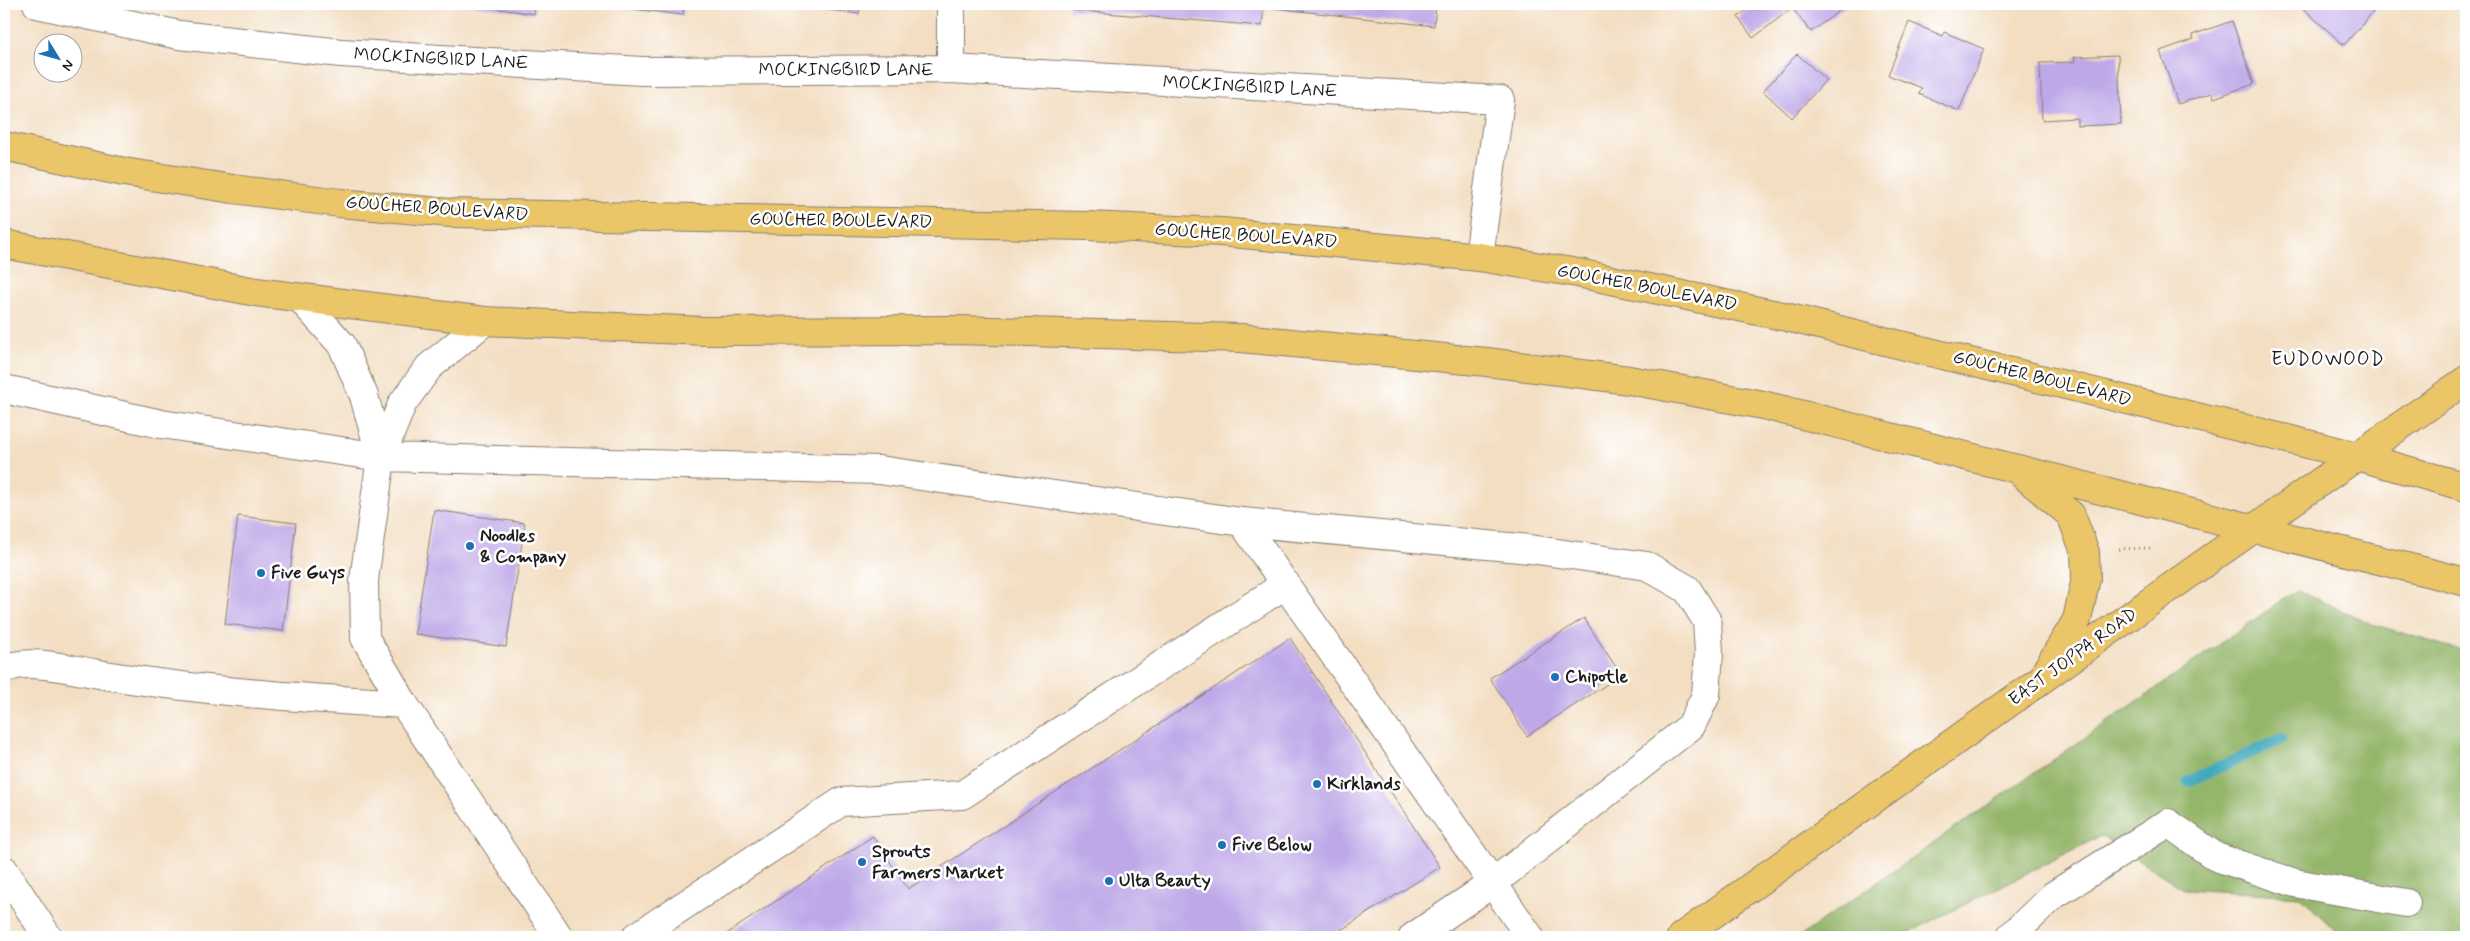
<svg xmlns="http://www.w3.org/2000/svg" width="2470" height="941" font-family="Mynerve,sans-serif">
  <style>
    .forest { fill: #94b66a; stroke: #586943 }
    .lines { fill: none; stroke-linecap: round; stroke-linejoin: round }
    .stream { stroke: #3fa9bf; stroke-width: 11 }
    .building { fill: #bea8e8 }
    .minor-casing { stroke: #887d6f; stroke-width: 30 }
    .major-casing { stroke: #887d6f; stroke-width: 30 }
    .path { stroke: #887d6f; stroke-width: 3; stroke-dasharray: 1 4; stroke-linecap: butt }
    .minor { stroke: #fff; stroke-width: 28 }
    .major { stroke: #eac669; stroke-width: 28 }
    .poi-dot { fill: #1f6fb2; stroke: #fff; stroke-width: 2 }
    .labels { text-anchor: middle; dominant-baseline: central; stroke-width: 5; stroke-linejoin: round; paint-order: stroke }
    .street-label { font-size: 18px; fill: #1c1c1c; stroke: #fff }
    .poi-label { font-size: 18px; font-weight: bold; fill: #1c1c1c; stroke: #fff; text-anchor: start }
    .neighbourhood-label { font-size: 19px; letter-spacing: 1px; fill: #1c1c1c; stroke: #fff }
  </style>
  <rect width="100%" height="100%" fill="#fff"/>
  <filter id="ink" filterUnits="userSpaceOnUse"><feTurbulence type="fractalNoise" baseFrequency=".02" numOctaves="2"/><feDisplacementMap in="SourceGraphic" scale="10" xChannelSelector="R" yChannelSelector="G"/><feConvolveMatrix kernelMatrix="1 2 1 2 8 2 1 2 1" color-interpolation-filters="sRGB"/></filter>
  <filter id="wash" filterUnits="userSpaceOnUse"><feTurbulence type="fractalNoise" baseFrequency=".0096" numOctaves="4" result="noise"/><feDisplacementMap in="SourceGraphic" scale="20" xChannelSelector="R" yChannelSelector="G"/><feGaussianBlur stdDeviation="1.12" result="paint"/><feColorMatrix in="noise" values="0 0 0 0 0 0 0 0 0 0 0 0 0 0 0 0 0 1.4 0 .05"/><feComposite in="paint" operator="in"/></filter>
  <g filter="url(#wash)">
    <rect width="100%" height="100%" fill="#f3dec2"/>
    <path class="forest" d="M2297,590L2372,624L2466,652V937H2342L2300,896L2184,889L2101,836L1900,937H1799Z"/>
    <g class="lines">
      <path class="stream" d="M2189,781L2282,739"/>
    </g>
    <g id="blocks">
      <path class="building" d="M466,4H535L534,14Z
        M589,4H684L683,15Z
        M785,4H860L859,14Z
        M1070,4H1436L1434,26L1264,7L1262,26L1069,10Z
        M1755,4H1848L1811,32L1792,8L1753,38L1738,17Z
        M2298,4H2380L2344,45Z
        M2232,21L2254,84L2214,98L2212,93L2178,104L2160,51L2194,39L2192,35Z
        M1909,22L1943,36L1944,32L1984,49L1959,111L1919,94L1922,88L1888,75Z
        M1797,54L1826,80L1792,118L1763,91Z
        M2118,55L2121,124L2077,126V118L2042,120L2040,63L2075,62L2074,57Z
        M434,510L525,523L506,647L415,634Z
        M238,516L296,523L283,631L225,624Z
        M1584,618L1621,675L1527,736L1490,678Z
        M1290,638L1440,867L1330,937H722L873,836L908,889Z"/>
    </g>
  </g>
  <g filter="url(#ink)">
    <use href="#blocks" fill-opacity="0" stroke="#887d6f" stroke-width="1"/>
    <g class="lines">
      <defs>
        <path id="minor" d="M37,4L179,35L341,53L642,71L951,69L1500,100L1479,257
          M951,69V4
          M300,298L342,345L364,396L381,457L402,404L429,367L485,321
          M4,389L161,424L381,457L879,470L1242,522L1530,549L1647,566L1687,589L1707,621L1709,653L1706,695L1691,726L1493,883L1413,937
          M381,457L364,580L365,638L404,704L559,937
          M1242,522L1530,937
          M4,670C23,657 70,669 93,673C196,691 300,698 404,704
          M4,870L48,937
          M636,937L841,802L962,795L1286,584
          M2010,937L2054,895L2168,823L2216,857L2295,883L2406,903"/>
        <path id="major" d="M4,146L124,172L233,189L340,203L451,213L1088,226L1222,232L1479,257L1578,273L1782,316L2357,456L2466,487
          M4,244L256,292L485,321L704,331L957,330L1241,338L1487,362L1629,380L1763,405L2466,582
          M2022,474L2071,515L2085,552L2086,578L2077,620L2046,671
          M1681,937L2203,564L2466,380"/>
      </defs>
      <use href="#minor" class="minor-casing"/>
      <use href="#major" class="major-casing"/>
      <path class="path" d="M2119,549L2151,548"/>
      <use href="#minor" class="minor"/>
      <use href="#major" class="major"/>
    </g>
  </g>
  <g class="poi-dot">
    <circle cx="470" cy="546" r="5"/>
    <circle cx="261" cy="573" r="5"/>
    <circle cx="1555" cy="677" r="5"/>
    <circle cx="1317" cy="784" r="5"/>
    <circle cx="1222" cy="845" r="5"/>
    <circle cx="862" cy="862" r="5"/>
    <circle cx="1109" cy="881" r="5"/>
  </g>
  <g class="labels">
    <g class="street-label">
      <text transform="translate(441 59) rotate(3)">MOCKINGBIRD LANE</text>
      <text x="846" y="70">MOCKINGBIRD LANE</text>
      <text transform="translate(1250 87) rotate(3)">MOCKINGBIRD LANE</text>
      <text transform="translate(437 209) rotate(4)">GOUCHER BOULEVARD</text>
      <text transform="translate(841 221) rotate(1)">GOUCHER BOULEVARD</text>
      <text transform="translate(1246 236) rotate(4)">GOUCHER BOULEVARD</text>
      <text transform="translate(1647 288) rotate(11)">GOUCHER BOULEVARD</text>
      <text transform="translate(2042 379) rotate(14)">GOUCHER BOULEVARD</text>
      <text transform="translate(2073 657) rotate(-36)">EAST JOPPA ROAD</text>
    </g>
    <g class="poi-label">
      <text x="480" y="536">Noodles<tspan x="480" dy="21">&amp; Company</tspan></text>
      <text x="271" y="573">Five Guys</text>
      <text x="1565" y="677">Chipotle</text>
      <text x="1327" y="784">Kirklands</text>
      <text x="1232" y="845">Five Below</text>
      <text x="872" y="852">Sprouts<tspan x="872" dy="21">Farmers Market</tspan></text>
      <text x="1119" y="881">Ulta Beauty</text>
    </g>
    <g class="neighbourhood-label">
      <text x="2328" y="359">EUDOWOOD</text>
    </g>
  </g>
  <rect width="2470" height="941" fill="none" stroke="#fff" stroke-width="20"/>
  <g transform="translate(58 58) rotate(127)"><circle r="24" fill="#ffffff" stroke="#a4a4a4"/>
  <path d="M0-4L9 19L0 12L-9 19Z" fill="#1f6fb2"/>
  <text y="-8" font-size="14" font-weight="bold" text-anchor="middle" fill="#1c1c1c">N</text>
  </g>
</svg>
